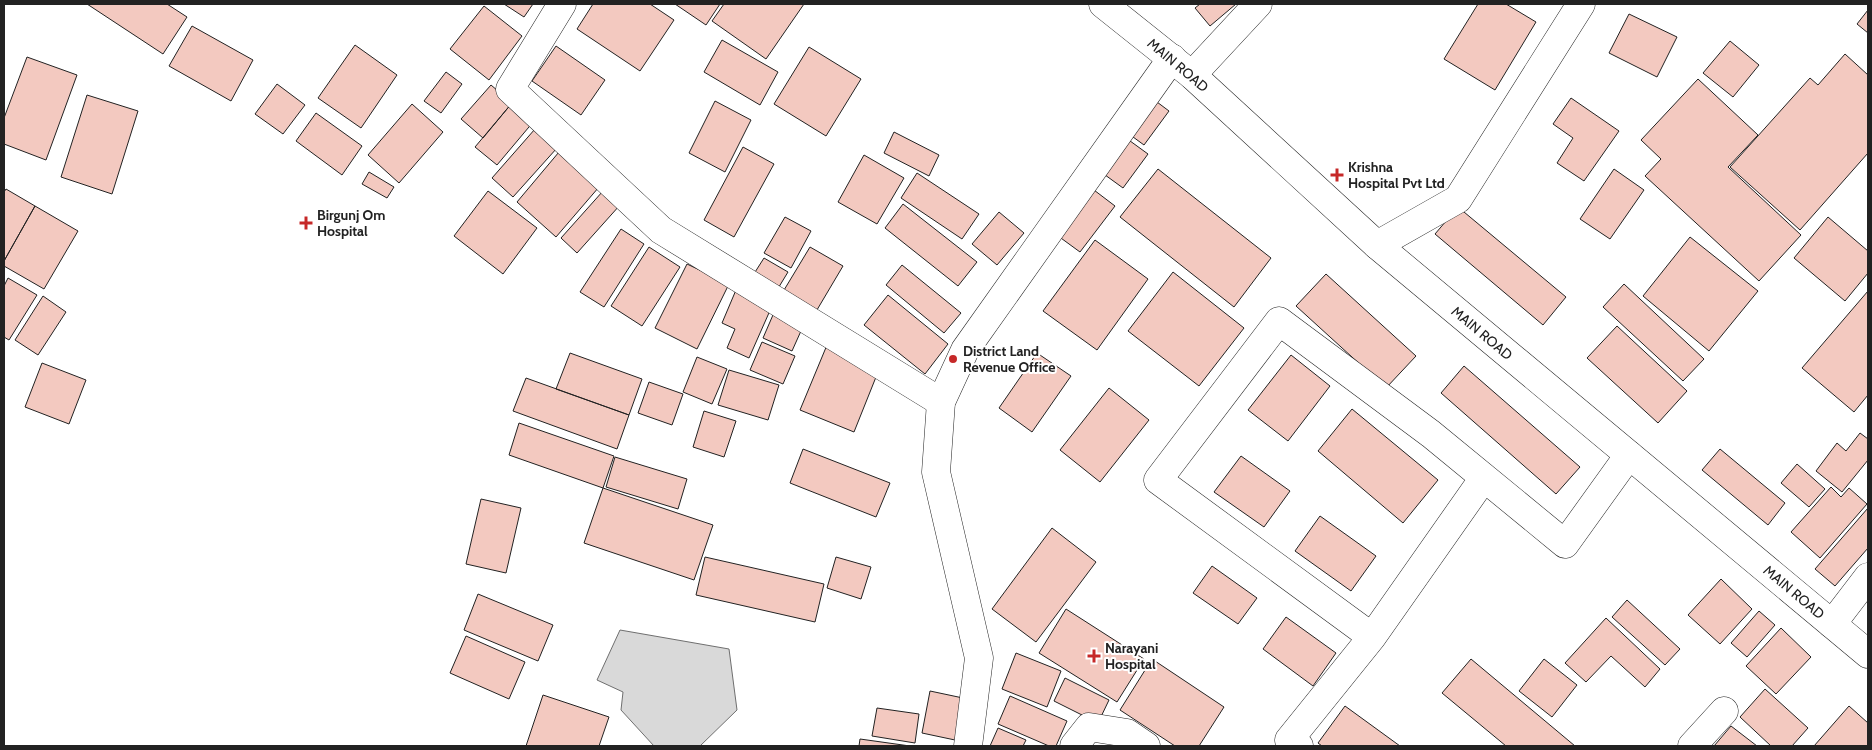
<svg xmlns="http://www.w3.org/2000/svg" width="1872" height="750" font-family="Cabin,sans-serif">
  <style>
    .water { fill: #d9d9d9; stroke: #6f6f6f }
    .building { fill: #f3c9c0; stroke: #222 }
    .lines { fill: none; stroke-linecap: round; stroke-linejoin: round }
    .minor-casing { stroke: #222; stroke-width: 29 }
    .tertiary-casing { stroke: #222; stroke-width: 29 }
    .primary-casing { stroke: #222; stroke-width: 29 }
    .minor { stroke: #fff; stroke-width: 28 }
    .tertiary { stroke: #fff; stroke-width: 28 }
    .primary { stroke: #fff; stroke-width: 28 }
    .poi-dot { fill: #c62828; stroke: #fff; stroke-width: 2 }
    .labels { text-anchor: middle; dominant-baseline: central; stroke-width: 4; stroke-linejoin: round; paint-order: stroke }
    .street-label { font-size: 14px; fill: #222; stroke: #fff }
    .poi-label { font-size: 14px; font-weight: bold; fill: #222; stroke: #fff; text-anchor: start }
  </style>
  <rect width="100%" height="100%" fill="#fff"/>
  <path class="water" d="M620,630L729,649L737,710L700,746H654L621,710L623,692L597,680Z"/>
  <path class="building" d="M87,4H167L187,17L163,54Z
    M504,4H533L524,17Z
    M593,4H650L674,20L640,71L577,29Z
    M675,4H720L706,25Z
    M724,4H804L766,59L712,21Z
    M1200,4H1236L1210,26L1195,8Z
    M1478,4H1506L1536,22L1495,90L1444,59Z
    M484,6L522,36L489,80L450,49Z
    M1868,10V33L1857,24Z
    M1629,14L1677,37L1657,77L1609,53Z
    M192,26L253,60L231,101L169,66Z
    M722,40L778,72L760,105L704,72Z
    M1730,41L1759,65L1733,97L1703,73Z
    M355,45L397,75L361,128L318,98Z
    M556,46L605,80L581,115L532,81Z
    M809,47L861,79L826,136L774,104Z
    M1845,54L1868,75V153L1800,230L1730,167L1810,78L1818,85Z
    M27,57L77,75L46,160L4,144V118Z
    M446,72L462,84L441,113L424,101Z
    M1698,79L1758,135L1728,167L1801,235L1759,281L1645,176L1661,159L1641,140Z
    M277,84L305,105L283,134L255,114Z
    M491,85L512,103L483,138L461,119Z
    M87,95L138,111L112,194L61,177Z
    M1571,98L1619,131L1584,181L1557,163L1573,138L1553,124Z
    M1153,99L1169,111L1144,145L1129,134Z
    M715,101L751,120L725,172L689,153Z
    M512,103L534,121L497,165L475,147Z
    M412,104L443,132L399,183L368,155Z
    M316,113L362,146L342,175L296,141Z
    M535,129L557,148L513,197L492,178Z
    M894,132L939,155L929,176L884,153Z
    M1126,138L1148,154L1123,188L1101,172Z
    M743,147L774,164L734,237L704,220Z
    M559,152L599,187L556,237L517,202Z
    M864,155L904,178L877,224L838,202Z
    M1158,169L1271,258L1234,307L1120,217Z
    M1614,169L1644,190L1610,239L1580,219Z
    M369,172L394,187L387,198L362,184Z
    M917,173L979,214L962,239L901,198Z
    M1090,187L1115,206L1080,252L1054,233Z
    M6,189L35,206L4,261V192Z
    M488,191L537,228L503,274L454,236Z
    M603,191L620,205L577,253L561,238Z
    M903,204L977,262L958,286L885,228Z
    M35,206L78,231L44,289L4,266V261Z
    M1458,207L1566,297L1543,325L1435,234Z
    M999,212L1024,233L997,265L972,244Z
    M785,217L811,231L791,268L764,253Z
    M1828,217L1868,251V273L1845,301L1794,258Z
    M621,229L644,244L604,307L580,292Z
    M1690,237L1758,291L1709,351L1643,296Z
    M1095,240L1148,279L1097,350L1043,311Z
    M649,247L680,267L642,326L611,306Z
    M810,247L843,266L811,320L778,300Z
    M764,258L788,272L774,295L750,280Z
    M687,264L729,284L697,349L655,328Z
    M902,265L961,313L944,333L886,285Z
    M1173,272L1244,328L1199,386L1128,331Z
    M1326,274L1416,356L1386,388L1296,306Z
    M8,278L37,295L9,340L4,337V286Z
    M1624,284L1704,359L1683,381L1603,307Z
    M736,290L772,306L749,358L727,348L735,329L722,323Z
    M1868,291V395L1854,412L1802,368Z
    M888,295L948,344L925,374L864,325Z
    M43,296L66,312L38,355L15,340Z
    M776,308L805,322L792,351L763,338Z
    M1617,326L1687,391L1658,423L1587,358Z
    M762,342L795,356L783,384L750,370Z
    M827,345L880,367L854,432L800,410Z
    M570,353L642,379L629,415L556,389Z
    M1037,353L1071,376L1032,432L999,408Z
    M1291,355L1330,386L1288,441L1248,410Z
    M697,357L727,369L712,404L683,392Z
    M42,363L86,380L69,424L25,407Z
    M1464,366L1580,467L1556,494L1441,393Z
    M729,370L779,385L768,420L718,405Z
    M526,378L629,415L617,449L513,411Z
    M649,382L683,394L672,425L638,413Z
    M1109,388L1149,420L1100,482L1060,450Z
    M1352,409L1438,480L1403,523L1318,451Z
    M704,411L736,421L724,457L693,447Z
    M519,423L614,456L603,488L509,455Z
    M1860,433L1868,439V460L1842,492L1816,471L1837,443L1846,451Z
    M803,449L890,483L876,517L790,483Z
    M1720,449L1785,503L1768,525L1702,470Z
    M1241,456L1290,491L1264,527L1214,492Z
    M615,457L687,479L678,509L606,487Z
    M1797,464L1825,489L1809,507L1781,483Z
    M1831,487L1841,497L1849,488L1867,504L1820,558L1791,532Z
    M603,488L713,525L694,580L584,543Z
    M481,499L521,508L506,573L466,564Z
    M1868,508V548L1835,586L1815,569Z
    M1320,516L1376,556L1351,591L1295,551Z
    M1052,528L1096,562L1036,642L992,609Z
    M705,557L824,584L815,622L696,595Z
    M836,557L871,567L861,599L827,588Z
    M1212,566L1257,598L1238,624L1193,593Z
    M1721,579L1752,609L1720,644L1688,615Z
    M478,594L553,625L538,661L464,630Z
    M1627,600L1680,649L1665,665L1612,617Z
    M1066,609L1144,659L1117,702L1039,653Z
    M1759,611L1775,625L1747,657L1731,643Z
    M1286,617L1336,653L1313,686L1263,649Z
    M1606,618L1660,669L1645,687L1611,656L1586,682L1565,663Z
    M1781,628L1811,657L1776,694L1746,666Z
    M466,636L525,662L509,699L450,673Z
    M1016,653L1061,671L1047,707L1002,689Z
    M1152,659L1224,707L1199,746H1175L1120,710Z
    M1471,659L1575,746H1506L1442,693Z
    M1544,659L1577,685L1552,717L1519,691Z
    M1065,678L1109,700L1098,723L1054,701Z
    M1765,689L1808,728L1792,746H1771L1740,717Z
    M930,691L963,698L955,740L922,733Z
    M543,695L609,717L599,746H526Z
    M1010,696L1067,721L1056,746H1049L998,724Z
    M1345,706L1400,746H1322L1318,743Z
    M1849,706L1868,723V746H1814Z
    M877,708L919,714L915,743L872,736Z
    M1731,726L1757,746H1714Z
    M998,728L1026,740L1023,746H990Z
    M860,739L910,746H859Z"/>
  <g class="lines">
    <defs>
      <path id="minor" d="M562,4L510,89L661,230L941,402
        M1192,75L1258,4
        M1377,245L1458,199L1581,4
        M1832,624L1868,577
        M1372,637L1158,480L1279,321L1431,434L1565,544L1629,455
        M1074,746L1089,727L1127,733L1146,746
        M1299,746L1289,740L1372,637L1483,479
        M1692,746L1724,711"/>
      <path id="tertiary" d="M968,746L979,658L936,472L941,402L965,350L1172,58"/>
      <path id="primary" d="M1103,4L1192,75L1377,245L1868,654"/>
    </defs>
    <use href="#minor" class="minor-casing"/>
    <use href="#tertiary" class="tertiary-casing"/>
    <use href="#primary" class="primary-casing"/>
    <use href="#minor" class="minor"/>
    <use href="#tertiary" class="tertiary"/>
    <use href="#primary" class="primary"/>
  </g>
  <g class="poi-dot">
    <path d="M1334.5 167.5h5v5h5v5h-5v5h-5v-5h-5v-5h5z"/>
    <path d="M303.5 215.5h5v5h5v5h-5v5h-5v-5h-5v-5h5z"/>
    <circle cx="953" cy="359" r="5"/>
    <path d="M1091.5 648.5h5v5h5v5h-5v5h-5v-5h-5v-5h5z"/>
  </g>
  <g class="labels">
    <g class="street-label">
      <text transform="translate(1178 65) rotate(40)">MAIN ROAD</text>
      <text transform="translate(1482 333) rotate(40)">MAIN ROAD</text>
      <text transform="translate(1794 592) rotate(40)">MAIN ROAD</text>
    </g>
    <g class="poi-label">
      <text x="1348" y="167">Krishna<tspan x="1348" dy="16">Hospital Pvt Ltd</tspan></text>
      <text x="317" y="215">Birgunj Om<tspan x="317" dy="16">Hospital</tspan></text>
      <text x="963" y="351">District Land<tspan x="963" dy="16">Revenue Office</tspan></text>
      <text x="1105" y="648">Narayani<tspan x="1105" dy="16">Hospital</tspan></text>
    </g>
  </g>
  <rect width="1872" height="750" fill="none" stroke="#222222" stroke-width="10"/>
</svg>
